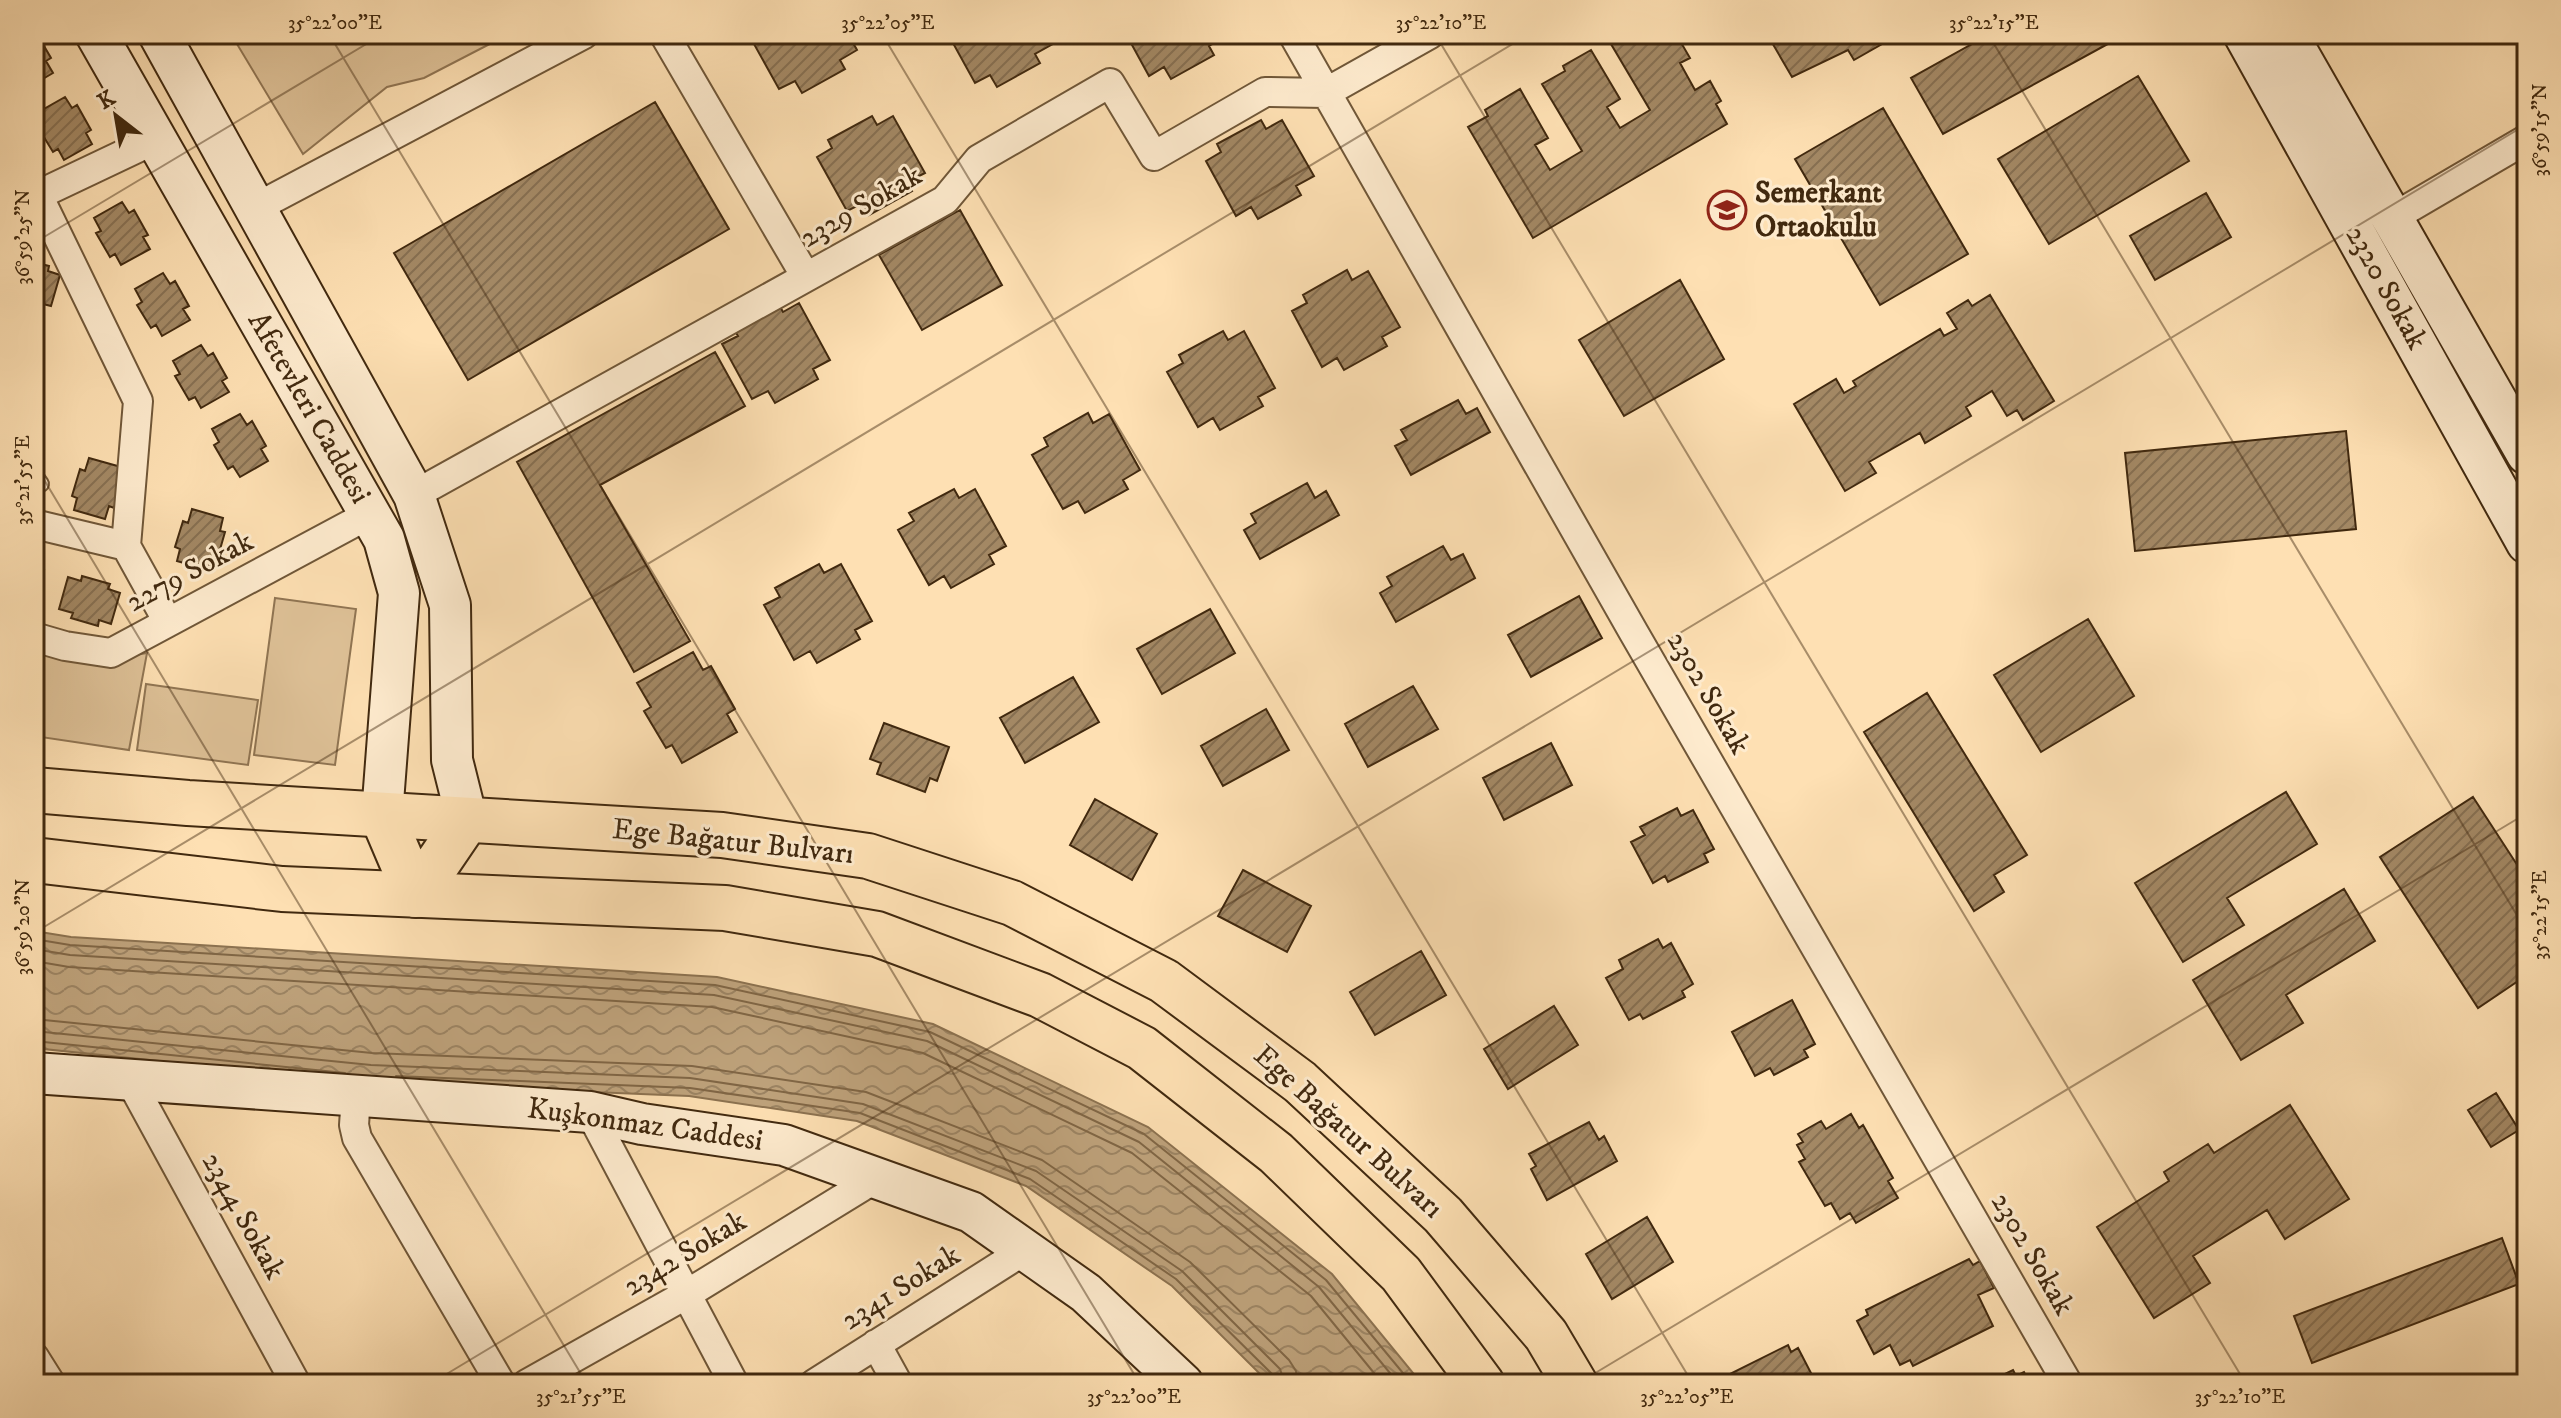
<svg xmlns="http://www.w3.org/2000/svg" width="2561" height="1418" font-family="'IM FELL DW Pica',serif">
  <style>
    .park { fill: #dec197; stroke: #907553; stroke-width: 2 }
    .water { fill: url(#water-waves); stroke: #8c7250; stroke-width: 2 }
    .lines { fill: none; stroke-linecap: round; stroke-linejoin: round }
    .shore { stroke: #806645; stroke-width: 2 }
    .building { fill: url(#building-hatch); stroke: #41290f; stroke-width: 2 }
    .lane-casing { stroke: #705738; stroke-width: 18 }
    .street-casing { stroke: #705738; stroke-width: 32 }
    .secondary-casing { stroke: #41290f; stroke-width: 44 }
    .primary-casing { stroke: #41290f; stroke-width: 48 }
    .highway-casing { stroke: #41290f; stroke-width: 48 }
    .lane { stroke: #feebce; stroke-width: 14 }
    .street { stroke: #feebce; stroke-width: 28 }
    .secondary { stroke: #feebce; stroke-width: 40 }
    .primary { stroke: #fee0b3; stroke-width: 44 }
    .highway { stroke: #fee0b3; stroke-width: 44 }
    .ticks { fill: none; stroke: #41290f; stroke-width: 2; stroke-opacity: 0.45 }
    .labels { text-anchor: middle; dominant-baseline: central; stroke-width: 6; stroke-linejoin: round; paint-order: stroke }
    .poi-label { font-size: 30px; font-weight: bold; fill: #41290f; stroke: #feebce; text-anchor: start }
    .street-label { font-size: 30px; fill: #41290f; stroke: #feebce }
    .neatline { fill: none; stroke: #41290f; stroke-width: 3 }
    .ticks-label { font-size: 20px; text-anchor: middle; fill: #41290f }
  </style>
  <defs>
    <pattern id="water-waves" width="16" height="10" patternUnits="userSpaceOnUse" patternTransform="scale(2)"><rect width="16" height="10" fill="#bea27b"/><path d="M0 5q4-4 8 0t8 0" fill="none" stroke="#9c8463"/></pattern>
    <pattern id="building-hatch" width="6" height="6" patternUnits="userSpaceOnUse" patternTransform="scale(2)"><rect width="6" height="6" fill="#a38864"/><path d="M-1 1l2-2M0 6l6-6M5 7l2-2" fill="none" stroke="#866f51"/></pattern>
  </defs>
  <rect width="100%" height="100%" fill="#fee0b3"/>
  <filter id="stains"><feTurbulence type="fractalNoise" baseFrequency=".0025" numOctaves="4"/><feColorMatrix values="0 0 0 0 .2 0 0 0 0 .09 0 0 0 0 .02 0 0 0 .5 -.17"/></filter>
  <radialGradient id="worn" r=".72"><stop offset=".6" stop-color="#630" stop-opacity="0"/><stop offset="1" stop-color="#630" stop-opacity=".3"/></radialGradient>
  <path class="park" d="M231,34H509L424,78L387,87L303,154Z
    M275,598L356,609L335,765L254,755Z
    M34,643L99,661L147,653L129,750L34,736Z
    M146,684L258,700L248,765L137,750Z"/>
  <path class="water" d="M34,931L71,937L717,977L933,1024L1148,1127L1332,1274L1422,1384H1270L1172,1286L1026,1186L857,1121L689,1096L370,1083L34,1048Z"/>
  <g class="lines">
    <path class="shore" d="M34,939L70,945L715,985L930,1032L1144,1134L1326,1280L1412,1384
      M34,949L70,955L714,995L927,1041L1139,1142L1319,1287L1399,1384
      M34,961L69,967L712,1007L923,1053L1132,1153L1311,1296L1383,1384
      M34,1019L372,1053L692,1066L866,1092L1042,1160L1190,1262L1289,1360L1296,1371L1297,1384
      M34,1031L371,1065L690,1078L863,1104L1036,1171L1182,1271L1280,1369L1285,1384
      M34,1041L345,1073
      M396,1076L690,1088L860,1113L1030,1179L1176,1279L1273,1375L1275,1384"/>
  </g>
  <path class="building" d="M37,34L51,58L46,61L53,73L34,84V36Z
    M848,34L857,50L840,60L845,69L802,93L795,81L779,89L749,35Z
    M948,34H1047L1053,44L1035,54L1040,63L997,87L990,75L975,83Z
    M1126,34H1225L1226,36L1209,46L1214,55L1171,79L1164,67L1149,76Z
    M1628,34H1676L1690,58L1680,63L1695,90L1710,81L1721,101L1716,104L1727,124L1533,238L1468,127L1488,116L1485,110L1520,89L1548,138L1535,145L1550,170L1582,151L1542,84L1565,71L1563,66L1591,50L1620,99L1607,107L1620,128L1650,110L1611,44Z
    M1767,34H1895L1896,36L1854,60L1848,50L1792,77Z
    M1990,34H2126L1943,134L1911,78Z
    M2138,76L2189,161L2049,244L1998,159Z
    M65,97L72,108L77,105L91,130L86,133L92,144L64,160L58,149L53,152L39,129L44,126L37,113Z
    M655,102L729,229L468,380L394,253Z
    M1883,108L1968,254L1880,305L1795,159Z
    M872,116L877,125L893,116L925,173L907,182L912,191L869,215L863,203L847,211L817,157L832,148L828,140Z
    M1261,120L1266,129L1282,120L1314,176L1296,186L1301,195L1258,219L1251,207L1236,216L1206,161L1221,152L1217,144Z
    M2206,193L2231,237L2155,280L2130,236Z
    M122,202L129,213L134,210L148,235L143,237L150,249L121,265L115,254L110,257L96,233L101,231L94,218Z
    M960,210L1002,285L922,330L879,255Z
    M34,262L49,266L48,271L60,275L51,306L39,303L38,309L34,307Z
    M1347,270L1352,280L1368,271L1400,327L1382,337L1387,346L1344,370L1337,358L1322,367L1292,311L1307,303L1303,295Z
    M163,273L170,284L175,281L189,306L183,309L190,320L162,336L156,325L151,328L137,305L142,302L135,289Z
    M1680,280L1724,359L1624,416L1579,340Z
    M1990,295L2054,401L2023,420L2017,410L2007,416L1992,391L1966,407L1971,416L1925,443L1920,433L1869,462L1876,473L1845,491L1794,404L1836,379L1844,393L1856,386L1853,381L1940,329L1944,336L1957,329L1947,313L1968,300L1972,306Z
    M778,303L783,312L799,303L830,360L813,369L818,379L775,403L768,391L752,399L722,344L738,336L733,328Z
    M1223,331L1228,340L1244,331L1275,388L1258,397L1263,406L1220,430L1213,418L1198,427L1167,372L1183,363L1179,355Z
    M201,345L208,356L213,353L227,378L222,381L229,392L201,408L195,397L189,400L175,376L180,374L173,361Z
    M715,352L745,406L600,485L690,641L634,672L517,462Z
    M1458,400L1466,414L1477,408L1490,432L1411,475L1395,446L1407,440L1401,430Z
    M1088,413L1093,423L1109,414L1140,470L1123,480L1128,489L1085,513L1078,501L1063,509L1032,455L1048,446L1044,438Z
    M240,414L247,425L252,421L266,446L261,449L268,461L240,477L233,466L228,469L214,445L219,442L212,429Z
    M2346,431L2356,529L2135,551L2125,453Z
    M89,458L121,467L117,479L122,481L114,508L109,506L105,519L74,510L77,498L72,496L80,469L85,471Z
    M1307,483L1315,498L1326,491L1339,515L1260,559L1244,530L1256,523L1251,514Z
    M954,489L959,498L975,489L1006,546L989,555L994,564L951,588L944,576L929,585L898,530L914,521L909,513Z
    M192,509L223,518L220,531L225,532L217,560L212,558L208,570L177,561L180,549L175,547L183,521L188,523Z
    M1443,546L1451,560L1463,554L1475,578L1396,622L1380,593L1392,586L1387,577Z
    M819,564L824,573L841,564L872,621L855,630L860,639L817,663L810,651L794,660L764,605L780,597L775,588Z
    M34,566L44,570L35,600H34Z
    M82,576L110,584L108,589L120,593L111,624L99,620L98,626L71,618L73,613L59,609L68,577L81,581Z
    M1579,596L1602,638L1531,677L1508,635Z
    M1210,609L1235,653L1162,694L1137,649Z
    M2088,619L2134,696L2041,752L1994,675Z
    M693,652L703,670L711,666L735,709L727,714L737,732L682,763L672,745L666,748L644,711L651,707L637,683Z
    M1073,677L1099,722L1025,763L1000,718Z
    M1413,686L1438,729L1368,767L1345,724Z
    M1927,693L2027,855L1994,875L2004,892L1974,911L1864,732Z
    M1266,709L1289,750L1223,786L1201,746Z
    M884,723L949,747L937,781L930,778L925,792L877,774L881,763L870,759Z
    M1551,743L1572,785L1504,820L1483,778Z
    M2286,792L2317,844L2227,898L2244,925L2183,962L2135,883Z
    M2473,797L2527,880V975L2478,1008L2380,857Z
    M1095,799L1157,834L1132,880L1070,845Z
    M1677,808L1681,816L1693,810L1714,849L1704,854L1708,862L1668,882L1665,876L1653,883L1631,842L1645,835L1640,827Z
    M1243,870L1311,906L1287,952L1218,916Z
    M2344,889L2375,941L2286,995L2303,1023L2241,1060L2193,980Z
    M1658,939L1663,948L1671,943L1693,984L1682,991L1685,997L1643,1019L1640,1014L1629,1020L1606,978L1623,969L1619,960Z
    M1421,951L1446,995L1375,1035L1350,992Z
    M1792,1000L1815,1044L1804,1050L1808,1057L1774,1075L1770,1068L1755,1076L1732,1032Z
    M1554,1006L1578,1045L1508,1089L1484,1049Z
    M2496,1093L2519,1130L2491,1147L2468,1110Z
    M2290,1105L2349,1199L2285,1239L2267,1210L2193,1256L2210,1283L2154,1318L2097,1227L2169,1181L2164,1172L2208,1144L2214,1153Z
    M1851,1114L1859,1128L1863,1125L1893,1178L1888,1181L1898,1198L1856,1223L1850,1213L1840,1219L1831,1203L1825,1206L1799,1162L1805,1159L1797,1145L1803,1142L1798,1134L1821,1121L1826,1129Z
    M1589,1122L1599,1140L1604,1136L1617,1161L1547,1200L1531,1169L1536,1166L1529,1154Z
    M1647,1217L1673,1262L1612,1299L1586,1254Z
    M2502,1238L2519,1284L2312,1363L2294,1316Z
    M1969,1259L1973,1265L1980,1261L1994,1288L1978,1295L1993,1326L1913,1366L1910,1360L1900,1365L1890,1345L1874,1354L1857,1321L1868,1315L1866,1310Z
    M1788,1345L1791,1352L1798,1348L1812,1375L1796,1382L1797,1384H1710Z
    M2013,1370L2016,1376L2024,1372L2030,1384H1984Z"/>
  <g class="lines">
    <defs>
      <path id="lane" d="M34,474L41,484"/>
      <path id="street" d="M664,34L806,277
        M1293,34L1634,633L2068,1384
        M34,194L38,195L156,139
        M38,195L138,401L126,546
        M255,208L584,34
        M2392,218L2527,139
        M414,495L945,200L979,159L1110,83L1154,156L1265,92L1325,93L1430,34
        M34,524L126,546L168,622
        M34,637L65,646L111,653L370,514
        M130,1080L296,1384
        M356,1096L354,1125L357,1138L501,1384
        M590,1112L734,1384
        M876,1344L898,1384
        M34,1357L51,1384
        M527,1384L687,1294L876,1178
        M814,1384L1025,1250"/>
      <path id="secondary" d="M96,34L384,539L399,593L382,815
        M159,34L414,495L450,605L452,760L467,820
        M2244,34L2527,543
        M2287,34L2527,454
        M34,1073L590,1112L642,1124L784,1145L971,1212L1086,1293L1183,1384"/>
      <path id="primary" d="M34,790L188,803L722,835L868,856L1012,903L1164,981L1300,1082L1443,1215L1546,1335L1575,1384
        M34,860L282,889L725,908L877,934L1040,995L1142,1048L1276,1153L1401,1274L1482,1384"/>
      <path id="highway" d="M382,815L416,895L467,820"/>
    </defs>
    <use href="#lane" class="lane-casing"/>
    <use href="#street" class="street-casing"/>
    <use href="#secondary" class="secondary-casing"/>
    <use href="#primary" class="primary-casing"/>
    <use href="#highway" class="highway-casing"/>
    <use href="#lane" class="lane"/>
    <use href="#street" class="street"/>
    <use href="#secondary" class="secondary"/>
    <use href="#primary" class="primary"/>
    <use href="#highway" class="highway"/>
  </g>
  <path class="ticks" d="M329,34L1140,1384M882,34L1693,1384M1435,34L2246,1384M1988,34L2527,932M34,243L383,34M34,463L587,1384M34,933L1529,34M34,1383L35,1384M430,1384L2527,124M1577,1384L2527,813"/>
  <defs>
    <symbol id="school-ring" viewBox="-11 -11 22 22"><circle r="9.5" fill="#feebce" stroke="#8f2418" stroke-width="1.5"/><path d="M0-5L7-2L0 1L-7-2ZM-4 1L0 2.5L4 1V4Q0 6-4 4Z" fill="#8f2418"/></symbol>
  </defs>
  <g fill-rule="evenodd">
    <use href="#school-ring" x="1705" y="188" width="44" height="44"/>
  </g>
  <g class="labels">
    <g class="poi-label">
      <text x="1755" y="193">Semerkant<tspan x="1755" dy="34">Ortaokulu</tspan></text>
    </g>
    <g class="street-label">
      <text transform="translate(861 207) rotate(-30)">2329 Sokak</text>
      <text transform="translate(2386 288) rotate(61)">2320 Sokak</text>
      <text transform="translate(309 408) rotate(60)">Afetevleri Caddesi</text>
      <text transform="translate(190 572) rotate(-28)">2279 Sokak</text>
      <text transform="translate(1708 693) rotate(60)">2302 Sokak</text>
      <text transform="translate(733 842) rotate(6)">Ege Bağatur Bulvarı</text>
      <text transform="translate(645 1125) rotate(8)">Kuşkonmaz Caddesi</text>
      <text transform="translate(1348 1132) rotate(42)">Ege Bağatur Bulvarı</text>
      <text transform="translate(243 1216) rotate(61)">2344 Sokak</text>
      <text transform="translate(685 1254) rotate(-31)">2342 Sokak</text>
      <text transform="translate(2032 1254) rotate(60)">2302 Sokak</text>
      <text transform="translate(901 1288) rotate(-32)">2341 Sokak</text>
    </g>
  </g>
  <rect width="2561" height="1418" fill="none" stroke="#fee0b3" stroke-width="88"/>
  <g transform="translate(116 116) rotate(329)" stroke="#feebce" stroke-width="6" paint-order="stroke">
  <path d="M0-6L14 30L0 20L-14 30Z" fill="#41290f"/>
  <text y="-12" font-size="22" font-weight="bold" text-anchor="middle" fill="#41290f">K</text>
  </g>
  <rect x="44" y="44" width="2473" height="1330" class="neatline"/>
  <g class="ticks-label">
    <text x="335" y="29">35°22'00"E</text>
    <text x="888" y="29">35°22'05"E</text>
    <text x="1441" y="29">35°22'10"E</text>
    <text x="1994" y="29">35°22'15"E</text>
    <text transform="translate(2539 130) rotate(-90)" y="7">36°59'15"N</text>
    <text transform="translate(22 237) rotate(-90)" y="7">36°59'25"N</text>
    <text transform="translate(22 480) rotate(-90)" y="7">35°21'55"E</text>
    <text transform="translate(2539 915) rotate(-90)" y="7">35°22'15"E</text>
    <text transform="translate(22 927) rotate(-90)" y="7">36°59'20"N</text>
    <text x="581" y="1403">35°21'55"E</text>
    <text x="1134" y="1403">35°22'00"E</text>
    <text x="1687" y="1403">35°22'05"E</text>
    <text x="2240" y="1403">35°22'10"E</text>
  </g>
  <rect width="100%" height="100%" filter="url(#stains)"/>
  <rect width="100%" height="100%" fill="url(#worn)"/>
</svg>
